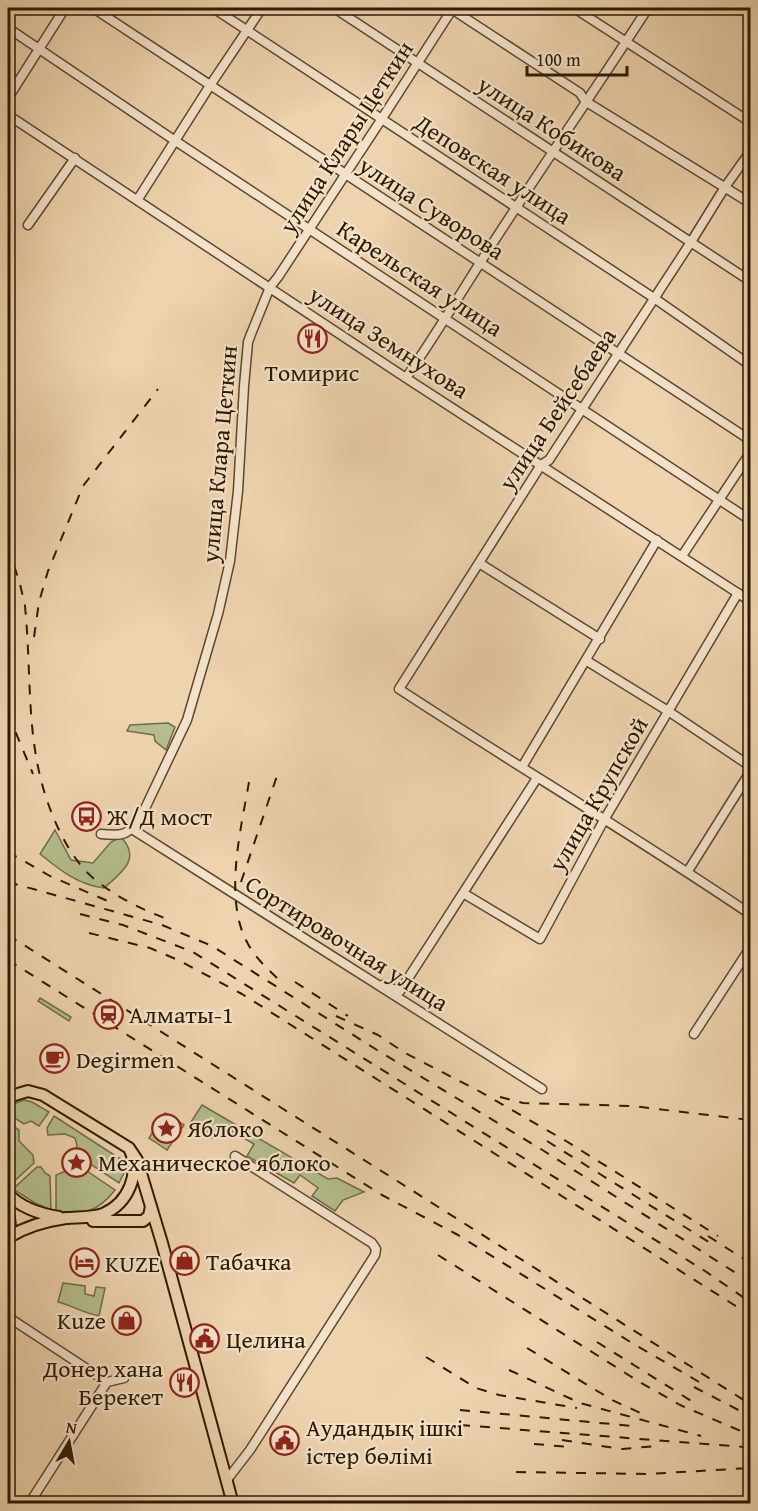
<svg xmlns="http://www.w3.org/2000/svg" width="758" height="1511" font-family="'Gentium Book Plus',serif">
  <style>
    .green { fill: #b4bd8d; stroke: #706c48; stroke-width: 1.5 }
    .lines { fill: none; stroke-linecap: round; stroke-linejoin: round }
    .minor-casing { stroke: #5d482d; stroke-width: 11 }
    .major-casing { stroke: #2d1a02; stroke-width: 14 }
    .minor { stroke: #f3e2ca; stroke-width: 8 }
    .major { stroke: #edd3ae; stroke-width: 10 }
    .rail { stroke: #2d1a02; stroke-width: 2; stroke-dasharray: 10 10; stroke-linecap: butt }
    .labels { text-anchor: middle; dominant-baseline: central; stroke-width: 4.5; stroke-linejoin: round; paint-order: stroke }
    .street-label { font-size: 24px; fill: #2d1a02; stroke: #f3e2ca }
    .poi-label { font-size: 24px; fill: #2d1a02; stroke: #f3e2ca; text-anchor: start }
  </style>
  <rect width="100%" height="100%" fill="#edd3ae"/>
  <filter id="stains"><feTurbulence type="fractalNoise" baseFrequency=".00333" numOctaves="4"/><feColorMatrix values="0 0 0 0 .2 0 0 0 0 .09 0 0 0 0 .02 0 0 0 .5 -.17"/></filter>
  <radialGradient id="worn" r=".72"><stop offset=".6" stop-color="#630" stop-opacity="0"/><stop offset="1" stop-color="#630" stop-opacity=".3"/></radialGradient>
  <path class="green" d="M168,723L175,727L166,750L155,741L154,735L127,731L130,725Z
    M55,830L71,860L93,863L111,842L121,837C142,859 121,873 104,888C78,885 60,870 40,854Z
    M40,998L71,1017L69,1021L38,1001Z
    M24,1100L32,1102L49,1112L39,1126L31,1121L24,1124L8,1114L16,1103Z
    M202,1105L328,1179L337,1178L364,1192L343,1200L335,1211L312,1196L318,1188L300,1175L294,1183L247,1156L254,1144L221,1125L212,1138L189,1125Z
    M165,1113L184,1125L167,1150L149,1138Z
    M54,1116L122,1160L125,1171L119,1183L75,1154L77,1145L75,1138L65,1134L48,1135L47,1128Z
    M8,1123L19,1130V1141L33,1155L34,1163L10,1185L8,1182Z
    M72,1161L115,1190C98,1212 84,1215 56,1211V1175L66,1171Z
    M37,1167H41L45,1173L50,1176L51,1210L35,1203L13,1189Z
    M63,1283L85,1286V1294L94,1296L96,1287L105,1288L99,1316C84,1313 73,1306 58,1302Z"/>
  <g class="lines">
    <defs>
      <path id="minor" d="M93,8L750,440
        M213,8L654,298L750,365
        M334,8L750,281
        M450,8L580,93L585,101L750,203
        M574,8L750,122
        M8,28L174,140L750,520
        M8,98L65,8
        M8,115L406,378L750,601
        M750,152L725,187L691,242L549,460L541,465L399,689C515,765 635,836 750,914
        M138,199L211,84L262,8
        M28,225L75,158
        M406,378C432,340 456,301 480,263C535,177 593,93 648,8
        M682,556L750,453
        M479,563L600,639
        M587,661L668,711L750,766
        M522,767L657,540
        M132,829L542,1089
        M101,834C122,836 127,836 140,819L187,720L218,614L230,561L238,491L244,386L248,342L251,334L270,287L278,277L381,120L453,8
        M688,871L750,772
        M463,893L540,939L604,820L738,593
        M382,985L400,991L537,778
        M694,1034L750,948
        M8,1317L107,1382L124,1378
        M226,1481L250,1450L375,1255L376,1249L372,1243L235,1156
        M8,1498L17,1504
        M29,1504L107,1382"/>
      <path id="major" d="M8,1097L28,1091L43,1095L129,1148C141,1172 129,1203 103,1214C92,1218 78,1217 66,1218C45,1221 27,1226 9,1237
        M129,1148L137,1160L162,1243L233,1504
        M8,1194C21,1208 40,1214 59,1217
        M8,1209L10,1227L8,1239
        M93,1221H143L149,1216L151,1206"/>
    </defs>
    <use href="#minor" class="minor-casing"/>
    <use href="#major" class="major-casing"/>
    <use href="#minor" class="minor"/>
    <use href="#major" class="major"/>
    <path class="rail" d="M8,547L20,584L25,606C33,687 23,756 60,832C70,852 83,872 102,885C122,900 144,910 167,919
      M34,637L39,602L48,571L83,486L158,389
      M8,714L33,774
      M249,782C241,829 223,900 248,944C256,959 269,970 281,982
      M8,852L50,876L110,902
      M8,882L162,925L212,946L377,1050L544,1151L750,1282
      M241,882L279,770
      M80,914L123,925L193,952L705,1271L750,1302
      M89,933L150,948L178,960L242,994L750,1315
      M8,935L750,1404
      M8,960L382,1195L458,1235L632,1343L706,1386
      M295,982L348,1016
      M336,1016L378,1035L405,1053L477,1090L566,1141L718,1236
      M500,1097L523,1103L632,1106L750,1120
      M547,1141L712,1244
      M708,1236L750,1263
      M438,1255L638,1381L680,1405L750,1435
      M597,1342L693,1402
      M527,1348L612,1400L647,1416
      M426,1357L476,1388L499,1395L577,1408
      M509,1370L580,1403L701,1436
      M694,1387L750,1416
      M460,1410L633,1426
      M460,1425L744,1447
      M562,1440L622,1449L657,1446
      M534,1444L570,1447
      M516,1472L647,1474L750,1468
      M734,1504L750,1496"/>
  </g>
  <defs>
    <symbol id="restaurant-ring" viewBox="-11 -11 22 22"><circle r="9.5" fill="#f3e2ca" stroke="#8f2418" stroke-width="1.5"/><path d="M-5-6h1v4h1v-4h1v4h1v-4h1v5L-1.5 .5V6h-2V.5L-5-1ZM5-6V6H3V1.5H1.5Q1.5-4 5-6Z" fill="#8f2418"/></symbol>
    <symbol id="bus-ring" viewBox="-11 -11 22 22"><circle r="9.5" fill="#f3e2ca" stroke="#8f2418" stroke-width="1.5"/><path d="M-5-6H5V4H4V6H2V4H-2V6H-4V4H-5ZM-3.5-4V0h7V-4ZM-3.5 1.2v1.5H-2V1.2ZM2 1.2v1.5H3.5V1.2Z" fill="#8f2418"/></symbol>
    <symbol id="station-ring" viewBox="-11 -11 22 22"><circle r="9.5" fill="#f3e2ca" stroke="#8f2418" stroke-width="1.5"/><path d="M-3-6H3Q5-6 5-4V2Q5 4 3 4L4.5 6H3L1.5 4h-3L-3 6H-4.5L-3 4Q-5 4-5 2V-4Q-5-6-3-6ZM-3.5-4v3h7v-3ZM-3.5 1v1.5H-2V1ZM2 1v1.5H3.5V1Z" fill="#8f2418"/></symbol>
    <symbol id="cafe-ring" viewBox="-11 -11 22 22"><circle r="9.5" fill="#f3e2ca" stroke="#8f2418" stroke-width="1.5"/><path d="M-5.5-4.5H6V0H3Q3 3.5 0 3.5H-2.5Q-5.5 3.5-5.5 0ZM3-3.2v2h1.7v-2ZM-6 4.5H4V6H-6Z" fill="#8f2418"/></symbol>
    <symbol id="sight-ring" viewBox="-11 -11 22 22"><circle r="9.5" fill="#f3e2ca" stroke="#8f2418" stroke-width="1.5"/><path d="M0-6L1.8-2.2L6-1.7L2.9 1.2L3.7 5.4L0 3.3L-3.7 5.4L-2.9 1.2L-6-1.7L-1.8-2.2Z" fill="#8f2418"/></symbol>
    <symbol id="shop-ring" viewBox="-11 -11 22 22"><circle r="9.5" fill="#f3e2ca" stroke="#8f2418" stroke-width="1.5"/><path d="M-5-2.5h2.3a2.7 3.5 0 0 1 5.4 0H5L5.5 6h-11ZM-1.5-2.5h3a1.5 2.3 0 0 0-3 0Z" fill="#8f2418"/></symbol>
    <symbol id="hotel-ring" viewBox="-11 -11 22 22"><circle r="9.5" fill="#f3e2ca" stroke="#8f2418" stroke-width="1.5"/><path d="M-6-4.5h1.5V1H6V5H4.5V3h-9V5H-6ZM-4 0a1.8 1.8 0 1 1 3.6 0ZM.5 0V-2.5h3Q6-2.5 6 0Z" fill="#8f2418"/></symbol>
    <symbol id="civic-ring" viewBox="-11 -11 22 22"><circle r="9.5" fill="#f3e2ca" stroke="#8f2418" stroke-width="1.5"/><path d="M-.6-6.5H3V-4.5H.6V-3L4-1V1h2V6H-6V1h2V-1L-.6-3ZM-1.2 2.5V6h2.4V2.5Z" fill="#8f2418"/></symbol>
  </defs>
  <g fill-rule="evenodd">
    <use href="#restaurant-ring" x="296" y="322" width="33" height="33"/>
    <use href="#bus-ring" x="70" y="800" width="33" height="33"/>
    <use href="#station-ring" x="92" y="998" width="33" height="33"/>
    <use href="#cafe-ring" x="38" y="1042" width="33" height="33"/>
    <use href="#sight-ring" x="150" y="1112" width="33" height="33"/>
    <use href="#sight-ring" x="60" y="1146" width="33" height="33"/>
    <use href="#shop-ring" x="168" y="1244" width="33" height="33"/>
    <use href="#hotel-ring" x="68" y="1246" width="33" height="33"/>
    <use href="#shop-ring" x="110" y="1304" width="33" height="33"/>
    <use href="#civic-ring" x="188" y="1322" width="33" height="33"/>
    <use href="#restaurant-ring" x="168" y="1366" width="33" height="33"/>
    <use href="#civic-ring" x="268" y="1424" width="33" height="33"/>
  </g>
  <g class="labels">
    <g class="street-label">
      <text transform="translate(552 128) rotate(33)">улица Кобикова</text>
      <text transform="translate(346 137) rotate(-57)">улица Клары Цеткин</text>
      <text transform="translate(493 169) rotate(33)">Деповская улица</text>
      <text transform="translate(432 208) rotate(33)">улица Суворова</text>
      <text transform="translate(420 278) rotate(33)">Карельская улица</text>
      <text transform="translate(389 342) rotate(33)">улица Земнухова</text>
      <text transform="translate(557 409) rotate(-56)">улица Бейсебаева</text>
      <text transform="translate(219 454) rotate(-85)">улица Клара Цеткин</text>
      <text transform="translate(598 794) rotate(-60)">улица Крупской</text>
      <text transform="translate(347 943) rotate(32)">Сортировочная улица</text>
    </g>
    <g class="poi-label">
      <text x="312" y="372" text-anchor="middle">Томирис</text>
      <text x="107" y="816">Ж/Д мост</text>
      <text x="129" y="1014">Алматы-1</text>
      <text x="76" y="1059">Degirmen</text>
      <text x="187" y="1128">Яблоко</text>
      <text x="98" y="1162">Механическое яблоко</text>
      <text x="206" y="1261">Табачка</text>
      <text x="105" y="1263">KUZE</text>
      <text x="106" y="1320" text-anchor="end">Kuze</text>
      <text x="226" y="1339">Целина</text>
      <text x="163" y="1368" text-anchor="end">Донер хана<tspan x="163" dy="28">Берекет</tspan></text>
      <text x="306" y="1427">Аудандық ішкі<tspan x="306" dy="28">істер бөлімі</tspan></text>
    </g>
  </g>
  <rect width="758" height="1511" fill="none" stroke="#edd3ae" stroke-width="30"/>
  <rect x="9" y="9" width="740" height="1493" fill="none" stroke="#2d1a02" stroke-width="3"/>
  <rect x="15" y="15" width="728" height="1481" fill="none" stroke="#2d1a02" stroke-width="1.5"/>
  <g transform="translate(69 1442) rotate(10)" stroke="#f3e2ca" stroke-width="4.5" paint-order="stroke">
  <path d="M0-4.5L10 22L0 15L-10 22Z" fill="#2d1a02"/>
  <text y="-9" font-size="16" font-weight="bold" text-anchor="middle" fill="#2d1a02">N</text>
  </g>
  <path d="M527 66v9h100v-9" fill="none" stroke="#2d1a02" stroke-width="3"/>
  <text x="536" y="66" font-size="18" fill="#2d1a02" stroke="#f3e2ca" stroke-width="4.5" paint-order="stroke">100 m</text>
  <rect width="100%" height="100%" filter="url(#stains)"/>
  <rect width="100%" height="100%" fill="url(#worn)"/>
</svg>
